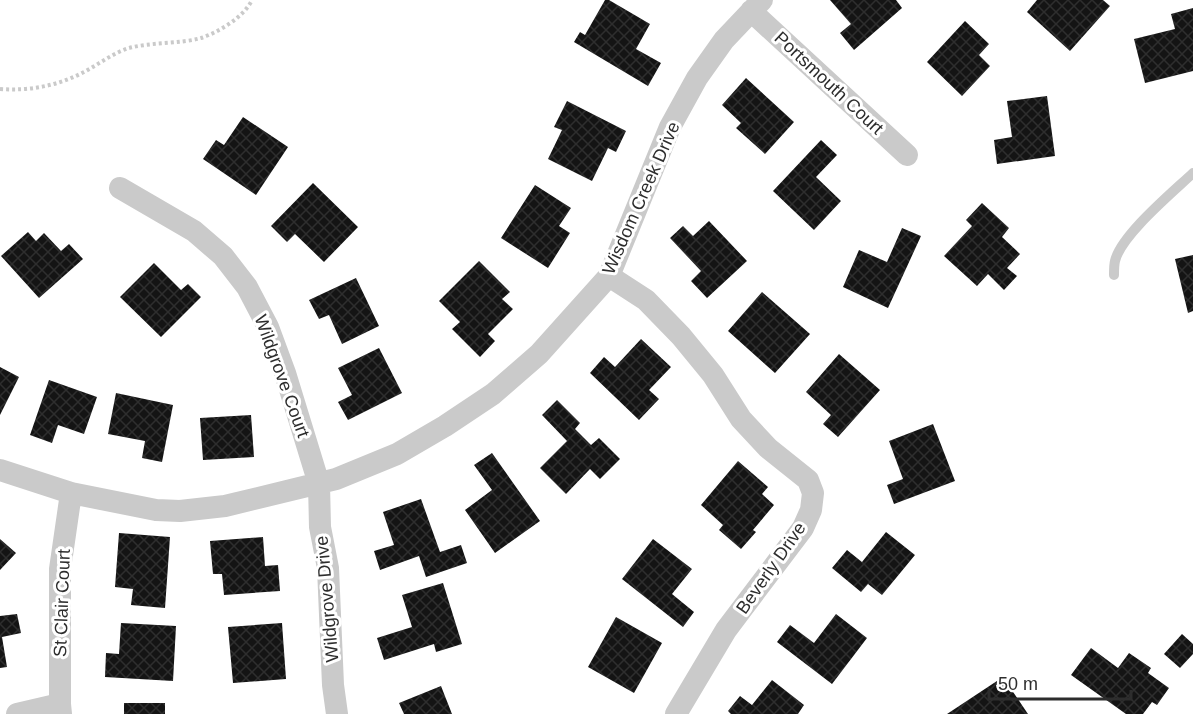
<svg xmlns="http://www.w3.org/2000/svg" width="1193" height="714" font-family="Arial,sans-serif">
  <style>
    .building { fill: url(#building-cross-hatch) }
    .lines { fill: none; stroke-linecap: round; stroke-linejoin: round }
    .path { stroke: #cacaca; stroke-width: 4; stroke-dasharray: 3 3; stroke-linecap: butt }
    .lane { stroke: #cacaca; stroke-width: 10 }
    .street { stroke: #cacaca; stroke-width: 22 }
    .labels { text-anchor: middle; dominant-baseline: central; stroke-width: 6; stroke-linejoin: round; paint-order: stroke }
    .street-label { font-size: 18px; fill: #2d2d2d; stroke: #fff }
  </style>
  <defs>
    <pattern id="building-cross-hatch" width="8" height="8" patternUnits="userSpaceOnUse" patternTransform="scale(1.5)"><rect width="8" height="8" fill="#141414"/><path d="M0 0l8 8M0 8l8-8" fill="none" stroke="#2e2e2e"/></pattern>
  </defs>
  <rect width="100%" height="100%" fill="#fff"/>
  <path class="building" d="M605,0H609L650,24L636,49L661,63L648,86L574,42L580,32L585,35Z
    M830,0H896L902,8L854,50L840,33L851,24Z
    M1037,0H1103L1110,6L1070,51L1027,12Z
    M1193,8V71L1145,83L1134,39L1175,29L1171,14Z
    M965,21L989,44L979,55L990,66L962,96L927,62Z
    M746,78L794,122L765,154L736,128L741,123L722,105Z
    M1047,96L1055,156L997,164L994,140L1012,137L1007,101Z
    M567,101L626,131L616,152L608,148L592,181L548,159L562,130L554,127Z
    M243,117L288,147L256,195L203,159L216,140L224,145Z
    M821,140L837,155L816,177L841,201L814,230L773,191Z
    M313,183L358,227L324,262L295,234L287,242L271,226Z
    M535,185L571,208L559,226L570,233L548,268L501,238Z
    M982,203L1009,228L1002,237L1020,254L1007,268L1017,276L1004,290L988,274L977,286L944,256L972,226L966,220Z
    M709,221L747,261L707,298L691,281L701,271L670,238L683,226L693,236Z
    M902,228L921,236L888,308L843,287L859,250L887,262Z
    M28,232L36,241L44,233L61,251L69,244L83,259L39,298L1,256Z
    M1193,255V311L1188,313L1175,259Z
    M479,261L510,292L502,299L513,309L488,334L495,341L480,357L452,329L460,322L439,301Z
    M154,263L181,290L188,284L201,297L161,337L120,297Z
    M356,278L379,326L342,344L329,315L319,319L309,300Z
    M762,292L810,334L775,373L728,331Z
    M641,339L671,367L649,390L659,399L639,420L590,373L604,357L615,367Z
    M379,348L402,393L348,420L338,402L352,395L338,368Z
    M839,354L880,390L838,437L823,424L831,415L806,392Z
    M0,367L19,377L0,415Z
    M49,380L97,397L84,434L58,425L52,443L30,435Z
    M116,393L173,405L162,462L142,458L145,441L108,434Z
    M557,400L580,423L575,429L591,445L599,438L620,459L600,479L590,469L566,494L540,468L567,441L542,415Z
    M251,415L254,457L203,460L200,418Z
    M933,424L955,481L894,504L887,485L903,479L889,441Z
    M492,453L540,521L495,553L465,510L492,490L474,465Z
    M738,461L768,487L762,494L774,505L753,530L756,532L741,549L719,530L723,525L701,505Z
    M421,499L440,552L461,545L467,563L426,577L419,556L380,570L374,551L394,545L383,512Z
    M886,532L915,555L882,595L868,584L861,592L832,568L847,550L862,562Z
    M119,533L170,537L165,608L131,605L133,589L115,587Z
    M263,537L265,566L278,565L280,591L224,595L222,574H213L210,541Z
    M0,539L16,553L0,570Z
    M653,539L692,569L672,594L694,612L683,627L622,579Z
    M443,583L462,644L436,652L434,644L384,660L377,638L412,627L402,595Z
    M17,614L21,633L2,637L7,667L0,668V616Z
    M836,614L867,638L832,684L777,642L790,625L814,643Z
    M616,617L662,643L634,693L588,667Z
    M121,623L176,626L173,681L105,677L106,653L119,654Z
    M282,623L286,679L233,683L228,627Z
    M1182,634L1193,644V654L1180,668L1164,654Z
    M1091,648L1118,668L1129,653L1151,668L1148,673L1169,688L1157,705L1152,702L1143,714H1126L1071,675Z
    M1003,677L1028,714H947Z
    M772,680L804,705L798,714H731L728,711L740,696L752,705Z
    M441,686L452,714H404L399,703Z
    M124,703H165V714H124Z"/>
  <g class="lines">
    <path class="path" d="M0,89C30,91 57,86 84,72C99,64 113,53 129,48C152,42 180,44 201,38C219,32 244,17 252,0"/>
    <path class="lane" d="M1114,275C1114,270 1114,265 1115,261C1121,235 1173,192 1193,173"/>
    <path class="street" d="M751,11L907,155
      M120,188L194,231L223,256L247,287L268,327L285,373L319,484L320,527L328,568L333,685L337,714
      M609,276L646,300L681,336L713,375L741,419L768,448L808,480L813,493L811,510L803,528L726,630L676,714
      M0,470L71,493L156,510L180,511L225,506L336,479L397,454L445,426L493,394L539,354L609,276L670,127L697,78L724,40L762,0
      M17,714L60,704
      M61,714L60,704V569L71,493"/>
  </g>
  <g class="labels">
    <g class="street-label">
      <text transform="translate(829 83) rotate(43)">Portsmouth Court</text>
      <text transform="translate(641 198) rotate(-66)">Wisdom Creek Drive</text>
      <text transform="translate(282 376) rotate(70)">Wildgrove Court</text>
      <text transform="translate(771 568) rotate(-55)">Beverly Drive</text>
      <text transform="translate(327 599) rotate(-95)">Wildgrove Drive</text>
      <text transform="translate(62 603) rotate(-88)">St Clair Court</text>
    </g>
  </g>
  <path d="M989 690v9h142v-9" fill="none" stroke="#2d2d2d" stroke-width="3"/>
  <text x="998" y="690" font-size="18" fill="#2d2d2d" stroke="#ffffff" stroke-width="4.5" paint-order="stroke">50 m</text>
</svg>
